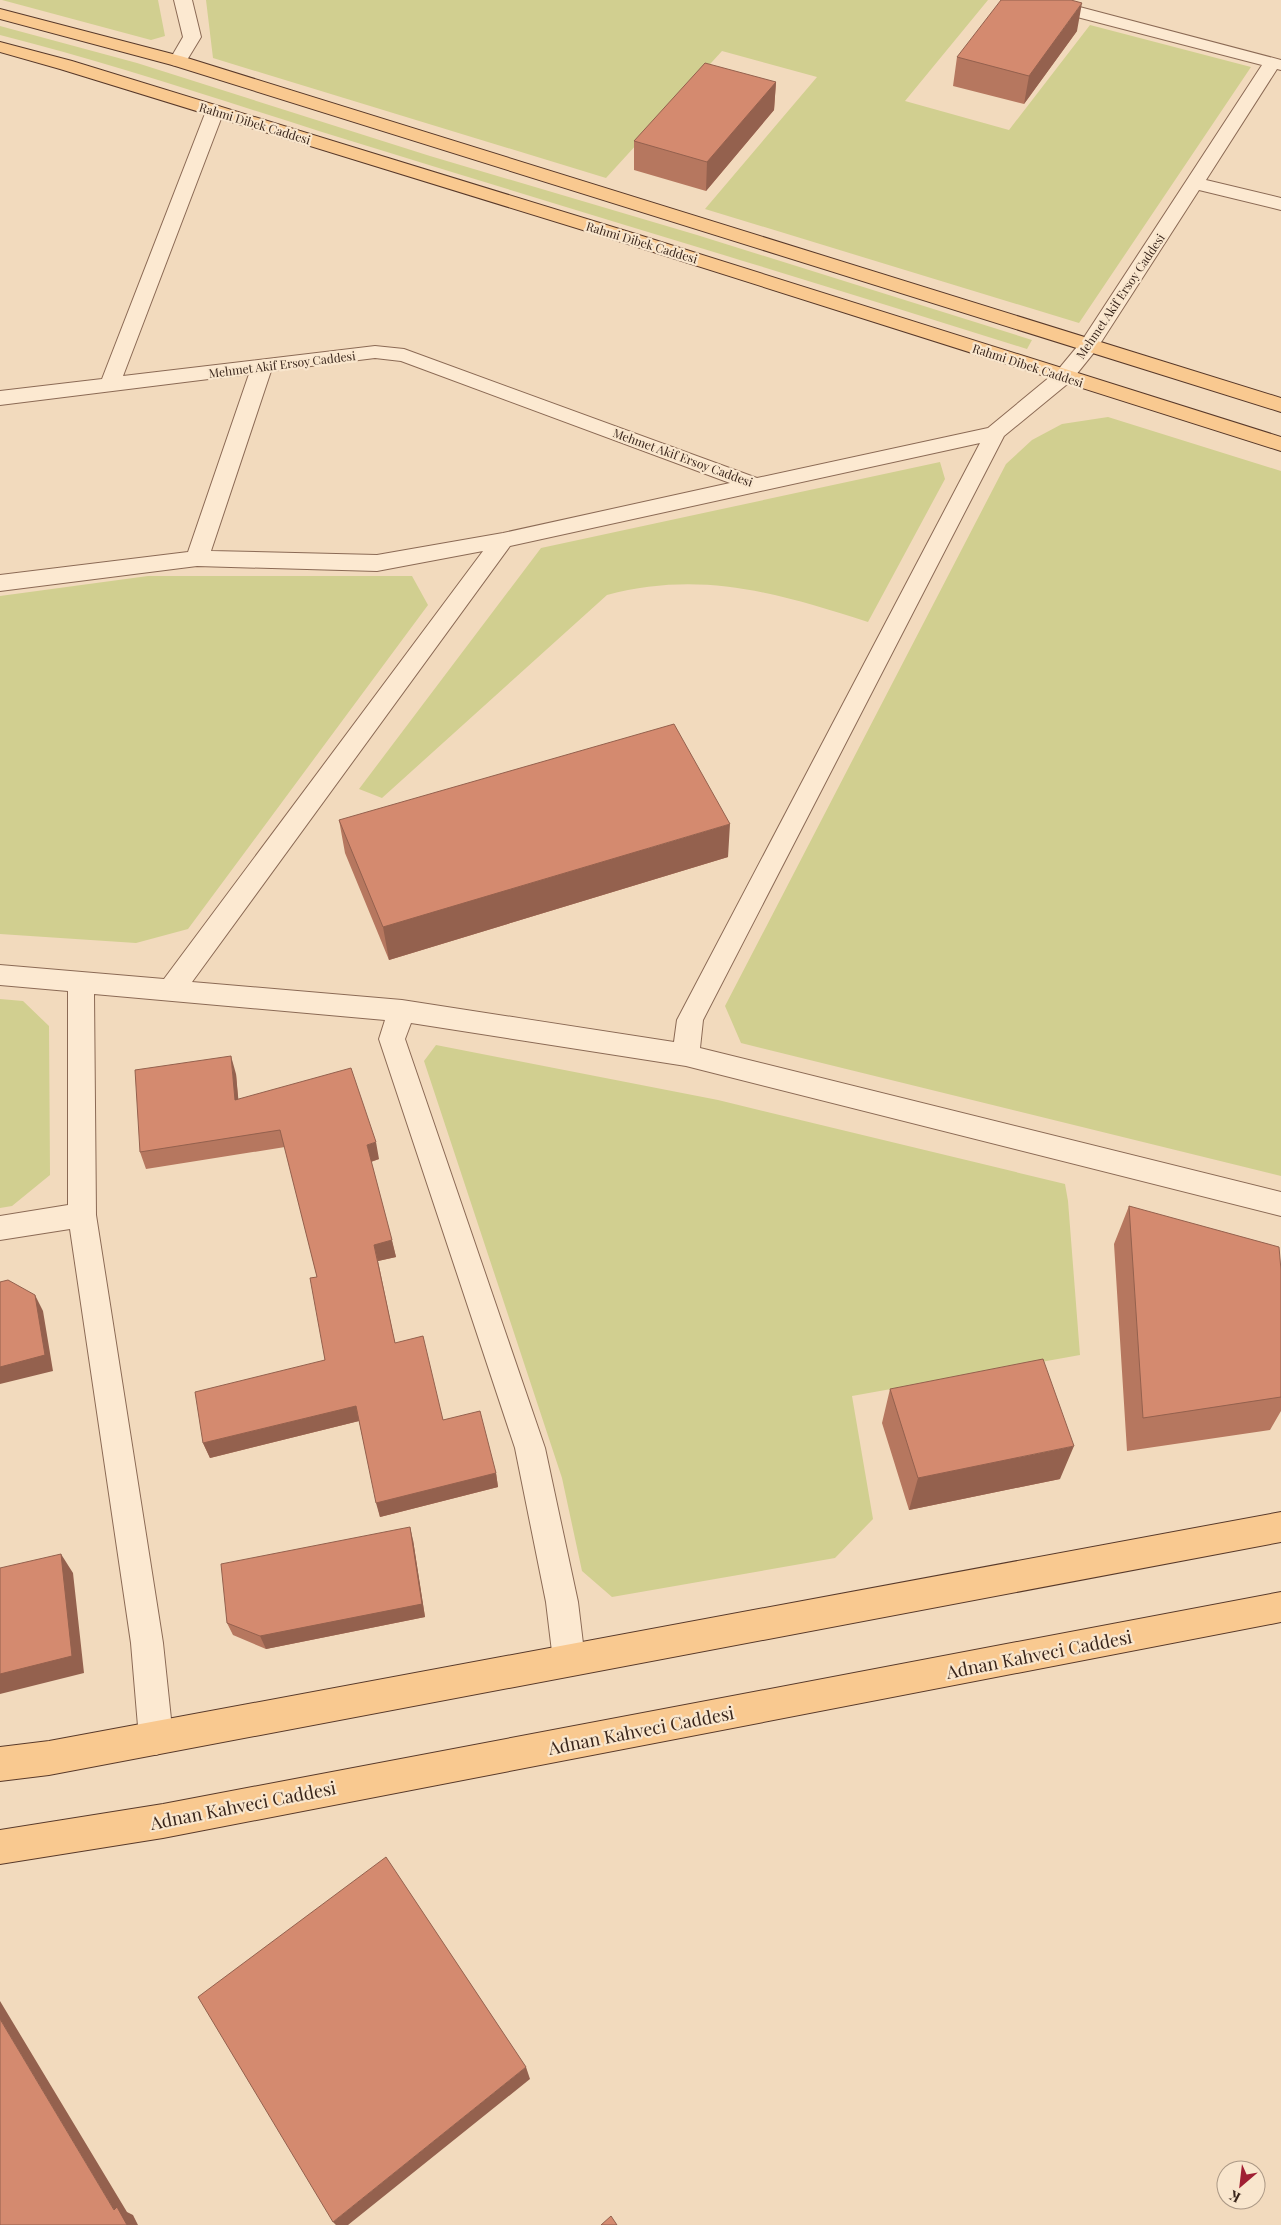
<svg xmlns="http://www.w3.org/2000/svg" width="1281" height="2225" font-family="'Playfair Display',serif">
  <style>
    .green { fill: #d1cf90 }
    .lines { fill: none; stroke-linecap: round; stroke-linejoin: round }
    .minor-casing { stroke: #8b6a55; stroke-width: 2 }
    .major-casing { stroke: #58392a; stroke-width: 2 }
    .minor { fill: #fce9d1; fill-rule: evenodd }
    .major { fill: #f9c990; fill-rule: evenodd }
    .wall { fill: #b6775f }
    .shaded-wall { fill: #94614e }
    .building { fill: #d48a6f; stroke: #94614e }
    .labels { text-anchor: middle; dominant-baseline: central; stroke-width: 4.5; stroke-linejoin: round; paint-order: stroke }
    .far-street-label { font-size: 12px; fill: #39251b; stroke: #f9e6cd }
    .near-street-label { font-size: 18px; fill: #39251b; stroke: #f9e6cd }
  </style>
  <rect width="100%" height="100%" fill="#f2dabd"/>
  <path class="green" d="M2,0H158L165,36L151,40Z
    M206,0H988L905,101L1009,130L1090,25L1251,67L1079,323L705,209L817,77L722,51L606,178L213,58Z
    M0,26L137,63L430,156L697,235L1032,340L1027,349C815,282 601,218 387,152C258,113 131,68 0,35Z
    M1108,417L1281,471V1176L741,1043L725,1006L1006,464L1032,440L1062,424Z
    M940,462L945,479L868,622C777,593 702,570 607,595L382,798L359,789L541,548Z
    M148,576H412L428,605L188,929L136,943L0,934V596Z
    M0,999L23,1001L49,1026L50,1175L12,1206L0,1208Z
    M436,1045L718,1100L1065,1184L1068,1201L1080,1355L852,1396L873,1519L835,1558L612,1597L582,1571L562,1478L424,1061Z"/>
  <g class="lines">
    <defs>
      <path id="minor" d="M174,0H192L201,37L184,65L178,66L172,65L169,61L183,37Z
        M1024,0H1053L1281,60V70L1277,69L1206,180L1281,198V210L1199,190L1096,350L1071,381L1004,436L703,1020L700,1048L1281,1192V1216L686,1066L411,1023L405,1039L545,1448L578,1602L585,1660L581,1671L569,1676L557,1671L553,1660L546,1602L515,1448L379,1039L385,1020L94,994L96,1215L163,1643L173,1738L168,1750L156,1755L144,1750L139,1738L131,1643L70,1229L0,1240V1216L68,1205V991L0,985V965L164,979L483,551L377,571L197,566L0,591V575L188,552L249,374L0,405V391L102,379L206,111L209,107L215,106L221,107L224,111L123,376L375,346L404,349L757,478L988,428L1057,371L1081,342L1262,65L1027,4ZM375,358L401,361L730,483L503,533L377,555L211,551L271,371ZM980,443L677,1020L674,1042L402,1000L192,982L510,546Z"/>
      <path id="major" d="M0,9L184,57L1281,398V412L172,65L0,19Z
        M0,42L72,61L639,235L1281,437V451L625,243L60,69L0,52Z
        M1281,1512V1542L49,1775L0,1781V1747L49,1741Z
        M1281,1592V1622L163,1838L0,1864V1830L163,1804Z"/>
    </defs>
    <use href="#minor" class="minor-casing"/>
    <use href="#major" class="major-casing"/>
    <use href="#minor" class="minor"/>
    <use href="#major" class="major"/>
  </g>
  <path class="wall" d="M1077,31L1024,104L953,86L957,57Z
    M776,82L774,110L706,191L634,170V141Z
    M339,820L728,857L389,960L345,853Z
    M236,1074L238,1099L379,1159L371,1162L396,1257L378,1261L395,1343L443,1420L496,1473L498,1487L380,1517L359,1421L210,1458L203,1443L325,1360L317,1277L285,1147L146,1169L140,1152Z
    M1129,1206L1281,1270V1411L1270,1430L1127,1451L1114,1244Z
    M890,1389L1060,1479L909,1510L882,1423Z
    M413,1540L425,1617L266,1649L233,1635L227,1623Z"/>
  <path class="shaded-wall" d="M1082,3L1077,31L1024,104L1029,76Z
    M776,82L774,110L706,191L707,162Z
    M730,824L728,857L389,960L383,927Z
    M231,1056L236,1074L240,1117L235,1100Z
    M376,1142L379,1159L370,1162L367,1145Z
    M392,1240L396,1257L378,1261L374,1245Z
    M35,1295L43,1311L53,1371L0,1384V1367Z
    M356,1406L359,1421L210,1458L203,1443Z
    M1074,1446L1060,1479L909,1510L918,1478Z
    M496,1473L498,1487L380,1517L376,1503Z
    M410,1527L413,1540L425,1617L266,1649L260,1636Z
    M61,1554L73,1573L84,1673L0,1694V1674Z
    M0,2001L127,2212L133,2215L138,2225H127L114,2210L0,2019Z
    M526,2067L530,2079L348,2225H336L333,2222Z"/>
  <path class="building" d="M1001,0H1071L1082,3L1029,76L957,57Z
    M705,63L776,82L707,162L634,141Z
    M674,724L730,824L383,927L339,820Z
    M231,1056L235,1100L351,1068L376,1142L367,1145L392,1240L374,1245L395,1343L423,1336L443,1420L480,1411L496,1473L376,1503L356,1406L203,1443L195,1392L325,1360L310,1278L317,1277L280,1130L140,1152L135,1070Z
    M1129,1206L1279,1247L1281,1270V1397L1143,1418Z
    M8,1280L35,1295L45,1355L0,1367V1282Z
    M1043,1359L1074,1446L918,1478L890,1389Z
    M410,1527L422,1604L260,1636L227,1623L221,1564Z
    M61,1554L72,1656L0,1674V1568Z
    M386,1857L526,2067L333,2222L198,1997Z
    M0,2019L114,2210L117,2207L127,2225H0Z
    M611,2216L617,2225H601Z"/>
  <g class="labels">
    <g class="far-street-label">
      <text transform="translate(255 123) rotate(17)">Rahmi Dibek Caddesi</text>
      <text transform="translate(642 242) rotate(17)">Rahmi Dibek Caddesi</text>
      <text transform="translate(1120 296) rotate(-56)">Mehmet Akif Ersoy Caddesi</text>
      <text transform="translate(282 364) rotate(-7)">Mehmet Akif Ersoy Caddesi</text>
      <text transform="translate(1028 365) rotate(18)">Rahmi Dibek Caddesi</text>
      <text transform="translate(683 457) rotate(20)">Mehmet Akif Ersoy Caddesi</text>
    </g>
    <g class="near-street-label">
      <text transform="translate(1039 1654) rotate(-11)">Adnan Kahveci Caddesi</text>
      <text transform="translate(641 1730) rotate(-11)">Adnan Kahveci Caddesi</text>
      <text transform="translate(243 1805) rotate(-11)">Adnan Kahveci Caddesi</text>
    </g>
  </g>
  <g transform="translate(1241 2185) rotate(208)"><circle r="24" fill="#f9e6cd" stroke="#ac9986"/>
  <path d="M0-4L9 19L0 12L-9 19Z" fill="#a01f33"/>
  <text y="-8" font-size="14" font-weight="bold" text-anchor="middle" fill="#39251b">K</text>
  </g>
</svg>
